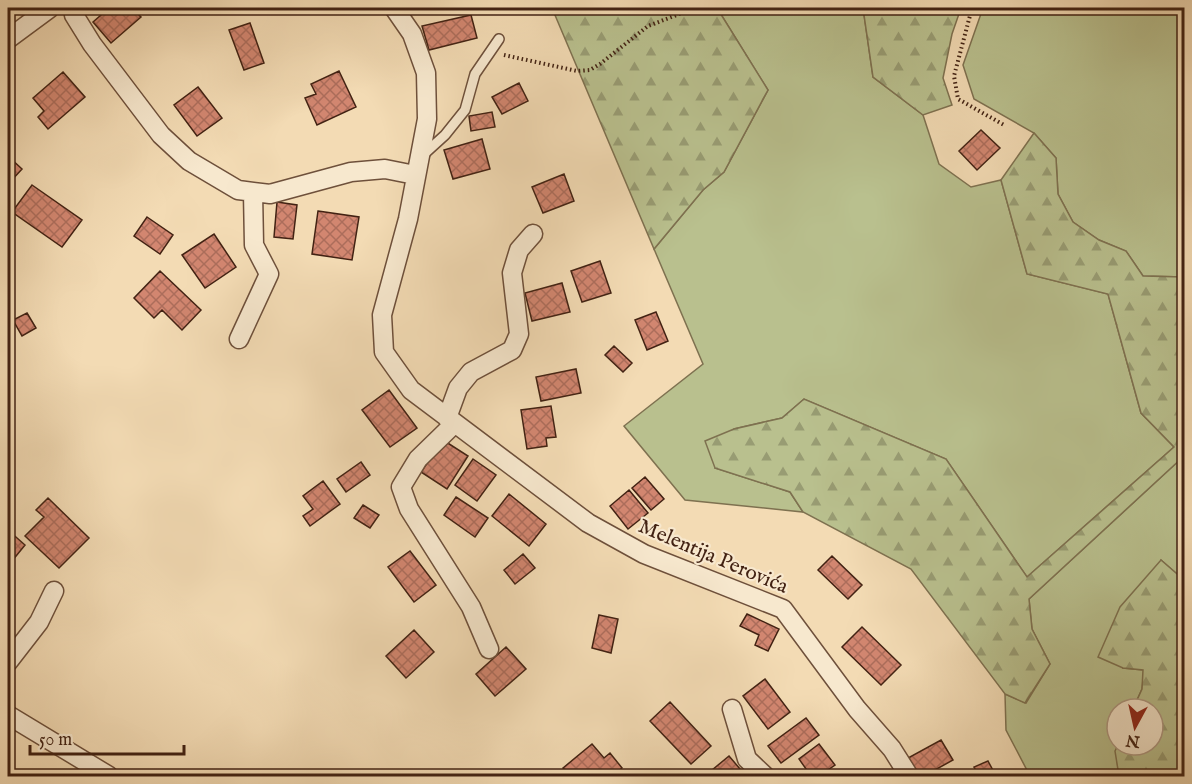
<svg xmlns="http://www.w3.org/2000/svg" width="1192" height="784" font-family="'IM FELL English',serif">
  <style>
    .grass { fill: #b9c08e; stroke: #7e7150; stroke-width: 1.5 }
    .forest { fill: url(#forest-firs); stroke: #7e7150; stroke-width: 1.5 }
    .building { fill: url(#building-cross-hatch); stroke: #422213; stroke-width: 1.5 }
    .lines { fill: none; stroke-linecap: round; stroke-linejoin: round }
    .service-casing { stroke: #6e503b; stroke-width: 12 }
    .minor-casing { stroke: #6e503b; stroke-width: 21 }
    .path { stroke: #422213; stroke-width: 4; stroke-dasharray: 1.5 3; stroke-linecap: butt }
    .service { stroke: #f7e8ce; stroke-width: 9 }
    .minor { stroke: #f7e8ce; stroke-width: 18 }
    .labels { text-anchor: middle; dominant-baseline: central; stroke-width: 4.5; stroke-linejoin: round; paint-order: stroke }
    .street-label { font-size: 21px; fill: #422213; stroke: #f7e8ce }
  </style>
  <defs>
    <pattern id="forest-firs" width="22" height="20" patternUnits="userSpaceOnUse" patternTransform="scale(1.5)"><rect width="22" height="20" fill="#b9c08e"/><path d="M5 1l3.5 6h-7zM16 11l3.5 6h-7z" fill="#989c73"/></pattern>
    <pattern id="building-cross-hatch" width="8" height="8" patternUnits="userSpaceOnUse" patternTransform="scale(1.5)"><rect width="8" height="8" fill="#d28670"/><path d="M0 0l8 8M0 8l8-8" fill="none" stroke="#ac6d5b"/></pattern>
  </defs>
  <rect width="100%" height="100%" fill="#f3dbb4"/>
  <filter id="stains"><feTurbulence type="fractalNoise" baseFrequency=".00333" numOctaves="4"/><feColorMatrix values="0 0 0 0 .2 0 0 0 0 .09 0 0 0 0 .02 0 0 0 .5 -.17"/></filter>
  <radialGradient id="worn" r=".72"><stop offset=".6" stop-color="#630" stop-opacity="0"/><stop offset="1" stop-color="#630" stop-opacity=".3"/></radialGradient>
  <path class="grass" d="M717,8H863L873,77L923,115L939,164L971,187L1001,180L1027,274L1108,294L1141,413L1174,447L1027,577L946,459L804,399L782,418L734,429L715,468L790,492L803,512L685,500L624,426L703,364L654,249L703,190L724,172L768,90Z
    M983,8H1184V277L1143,276L1126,251L1099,240L1073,222L1058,194L1056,158L1034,133L974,99L963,65Z
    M1184,456V580L1161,560L1123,668L1144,670L1142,689L1133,709H1117C1117,733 1115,753 1119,776H1030L1006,730L1005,694L1026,703L1050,664L1032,629L1029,599Z"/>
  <path class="forest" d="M552,8H717L768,90L724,172L703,190L654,249Z
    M863,8H961L952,34L943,78L952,105L923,115L873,77Z
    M1034,133L1056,158L1058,194L1073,222L1099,240L1126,251L1143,276L1184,277V456L1029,599L1032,629L1050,664L1025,703L1005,694L911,569L803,512L790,492L715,468L705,441L734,429L782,418L804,399L946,459L1027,577L1174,447L1141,413L1108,294L1027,274L1001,180Z
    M1161,560L1184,580V776H1119L1115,751L1118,745H1153V709H1133L1142,689L1143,670L1123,668L1098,657L1120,607Z"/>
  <path class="building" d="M109,8H132L141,17L111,43L93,22Z
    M471,15L477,38L429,50L422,26Z
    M250,23L264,63L244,70L229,30Z
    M339,71L356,107L317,125L305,98L316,94L311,84Z
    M8,72L14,79L8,86Z
    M63,72L85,97L48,129L38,117L44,111L33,98Z
    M519,83L528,101L502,114L492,97Z
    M198,87L222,118L197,136L174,105Z
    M492,112L495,127L471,131L469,116Z
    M981,130L1000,148L977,170L959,151Z
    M482,139L490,169L453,179L444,150Z
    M8,156L22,169L11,181L8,178Z
    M564,174L574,201L543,213L532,187Z
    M32,185L82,220L62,247L12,212Z
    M277,202L297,205L293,239L274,237Z
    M318,211L359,217L352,260L312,254Z
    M147,217L173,235L160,254L134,236Z
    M214,234L236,267L205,288L182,255Z
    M600,261L611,293L582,302L571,271Z
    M160,271L201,310L182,330L162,310L154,318L134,298Z
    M562,283L570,312L532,321L525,293Z
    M656,312L668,341L647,350L635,320Z
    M27,313L36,328L22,336L13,320Z
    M614,346L632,363L623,372L605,355Z
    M576,369L581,393L541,401L536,377Z
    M389,390L417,428L390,447L362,410Z
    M551,406L556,437L546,438L547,446L527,449L521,410Z
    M443,440L468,456L447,489L421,472Z
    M473,459L496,475L477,501L455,485Z
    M361,462L370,475L346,492L337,479Z
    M645,477L664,499L651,510L632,488Z
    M323,481L340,504L310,526L303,516L313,509L303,496Z
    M629,490L648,513L628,529L610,506Z
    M509,494L546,524L529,546L492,516Z
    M456,497L488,518L475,537L444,515Z
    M48,498L89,538L59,568L25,536L44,517L36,510Z
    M363,505L379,515L370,528L354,518Z
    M8,530L25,545L8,566Z
    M410,551L436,585L414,602L388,567Z
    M523,554L535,568L515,584L504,570Z
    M832,556L862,585L848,599L818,570Z
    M747,614L779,629L768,651L755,645L759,635L740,626Z
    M599,615L618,619L611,653L592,648Z
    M862,627L901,665L881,685L842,647Z
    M414,630L434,652L406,678L386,656Z
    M506,647L526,669L495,696L476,674Z
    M765,679L790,712L768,729L743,696Z
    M670,702L711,746L691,764L650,721Z
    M806,718L819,735L781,763L768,746Z
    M941,740L953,760L924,776H918L908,758Z
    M592,744L604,758L610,753L622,768L612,776H599L597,773L593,776H571L563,768Z
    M819,744L835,765L819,776H811L799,759Z
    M729,756L746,776H707L706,775Z
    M988,761L996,776H979L974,767Z"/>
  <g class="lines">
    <defs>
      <path id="service" d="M423,155L445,135L465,110L475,74L499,39"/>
      <path id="minor" d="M73,8L74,15L92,44L161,135L189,161L238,190L270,194L351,172L385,169L415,175
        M394,8L412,34L426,73L427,119L408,219L382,315L384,352L411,390L588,523L644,554L783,609L857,709L892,749L909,776
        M8,39L50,8
        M239,339L269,274L254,245L253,192
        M447,418L458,388L471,372L512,350L519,334L512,273L519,250L533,234
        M455,423L418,459L401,487L409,509L471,607L489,649
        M8,662L39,622L54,591
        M732,709L747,759L765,776
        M8,715L109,776"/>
    </defs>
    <use href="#service" class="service-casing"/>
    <use href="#minor" class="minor-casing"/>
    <path class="path" d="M972,8L954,76L958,99L1004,125
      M504,55L577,71L590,70L600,64L648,26L695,8"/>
    <use href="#service" class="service"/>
    <use href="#minor" class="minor"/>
  </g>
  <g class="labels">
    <g class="street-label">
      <text transform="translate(713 557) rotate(23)">Melentija Perovića</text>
    </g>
  </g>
  <rect width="1192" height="784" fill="none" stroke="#f3dbb4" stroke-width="30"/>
  <rect x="9" y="9" width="1174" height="766" fill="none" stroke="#422213" stroke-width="3"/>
  <rect x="15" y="15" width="1162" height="754" fill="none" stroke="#422213" stroke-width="1.5"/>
  <g transform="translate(1135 727) rotate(188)"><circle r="28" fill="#f7e8ce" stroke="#af9983" stroke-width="1.5"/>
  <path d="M0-4.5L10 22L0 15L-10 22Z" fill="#8f2418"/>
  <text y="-9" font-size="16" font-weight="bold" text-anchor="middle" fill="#422213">N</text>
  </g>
  <path d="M30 745v9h154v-9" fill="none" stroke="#422213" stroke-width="3"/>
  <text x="39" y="745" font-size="18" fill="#422213" stroke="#f7e8ce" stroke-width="4.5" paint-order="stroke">50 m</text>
  <rect width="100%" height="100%" filter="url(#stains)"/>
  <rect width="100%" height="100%" fill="url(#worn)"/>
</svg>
